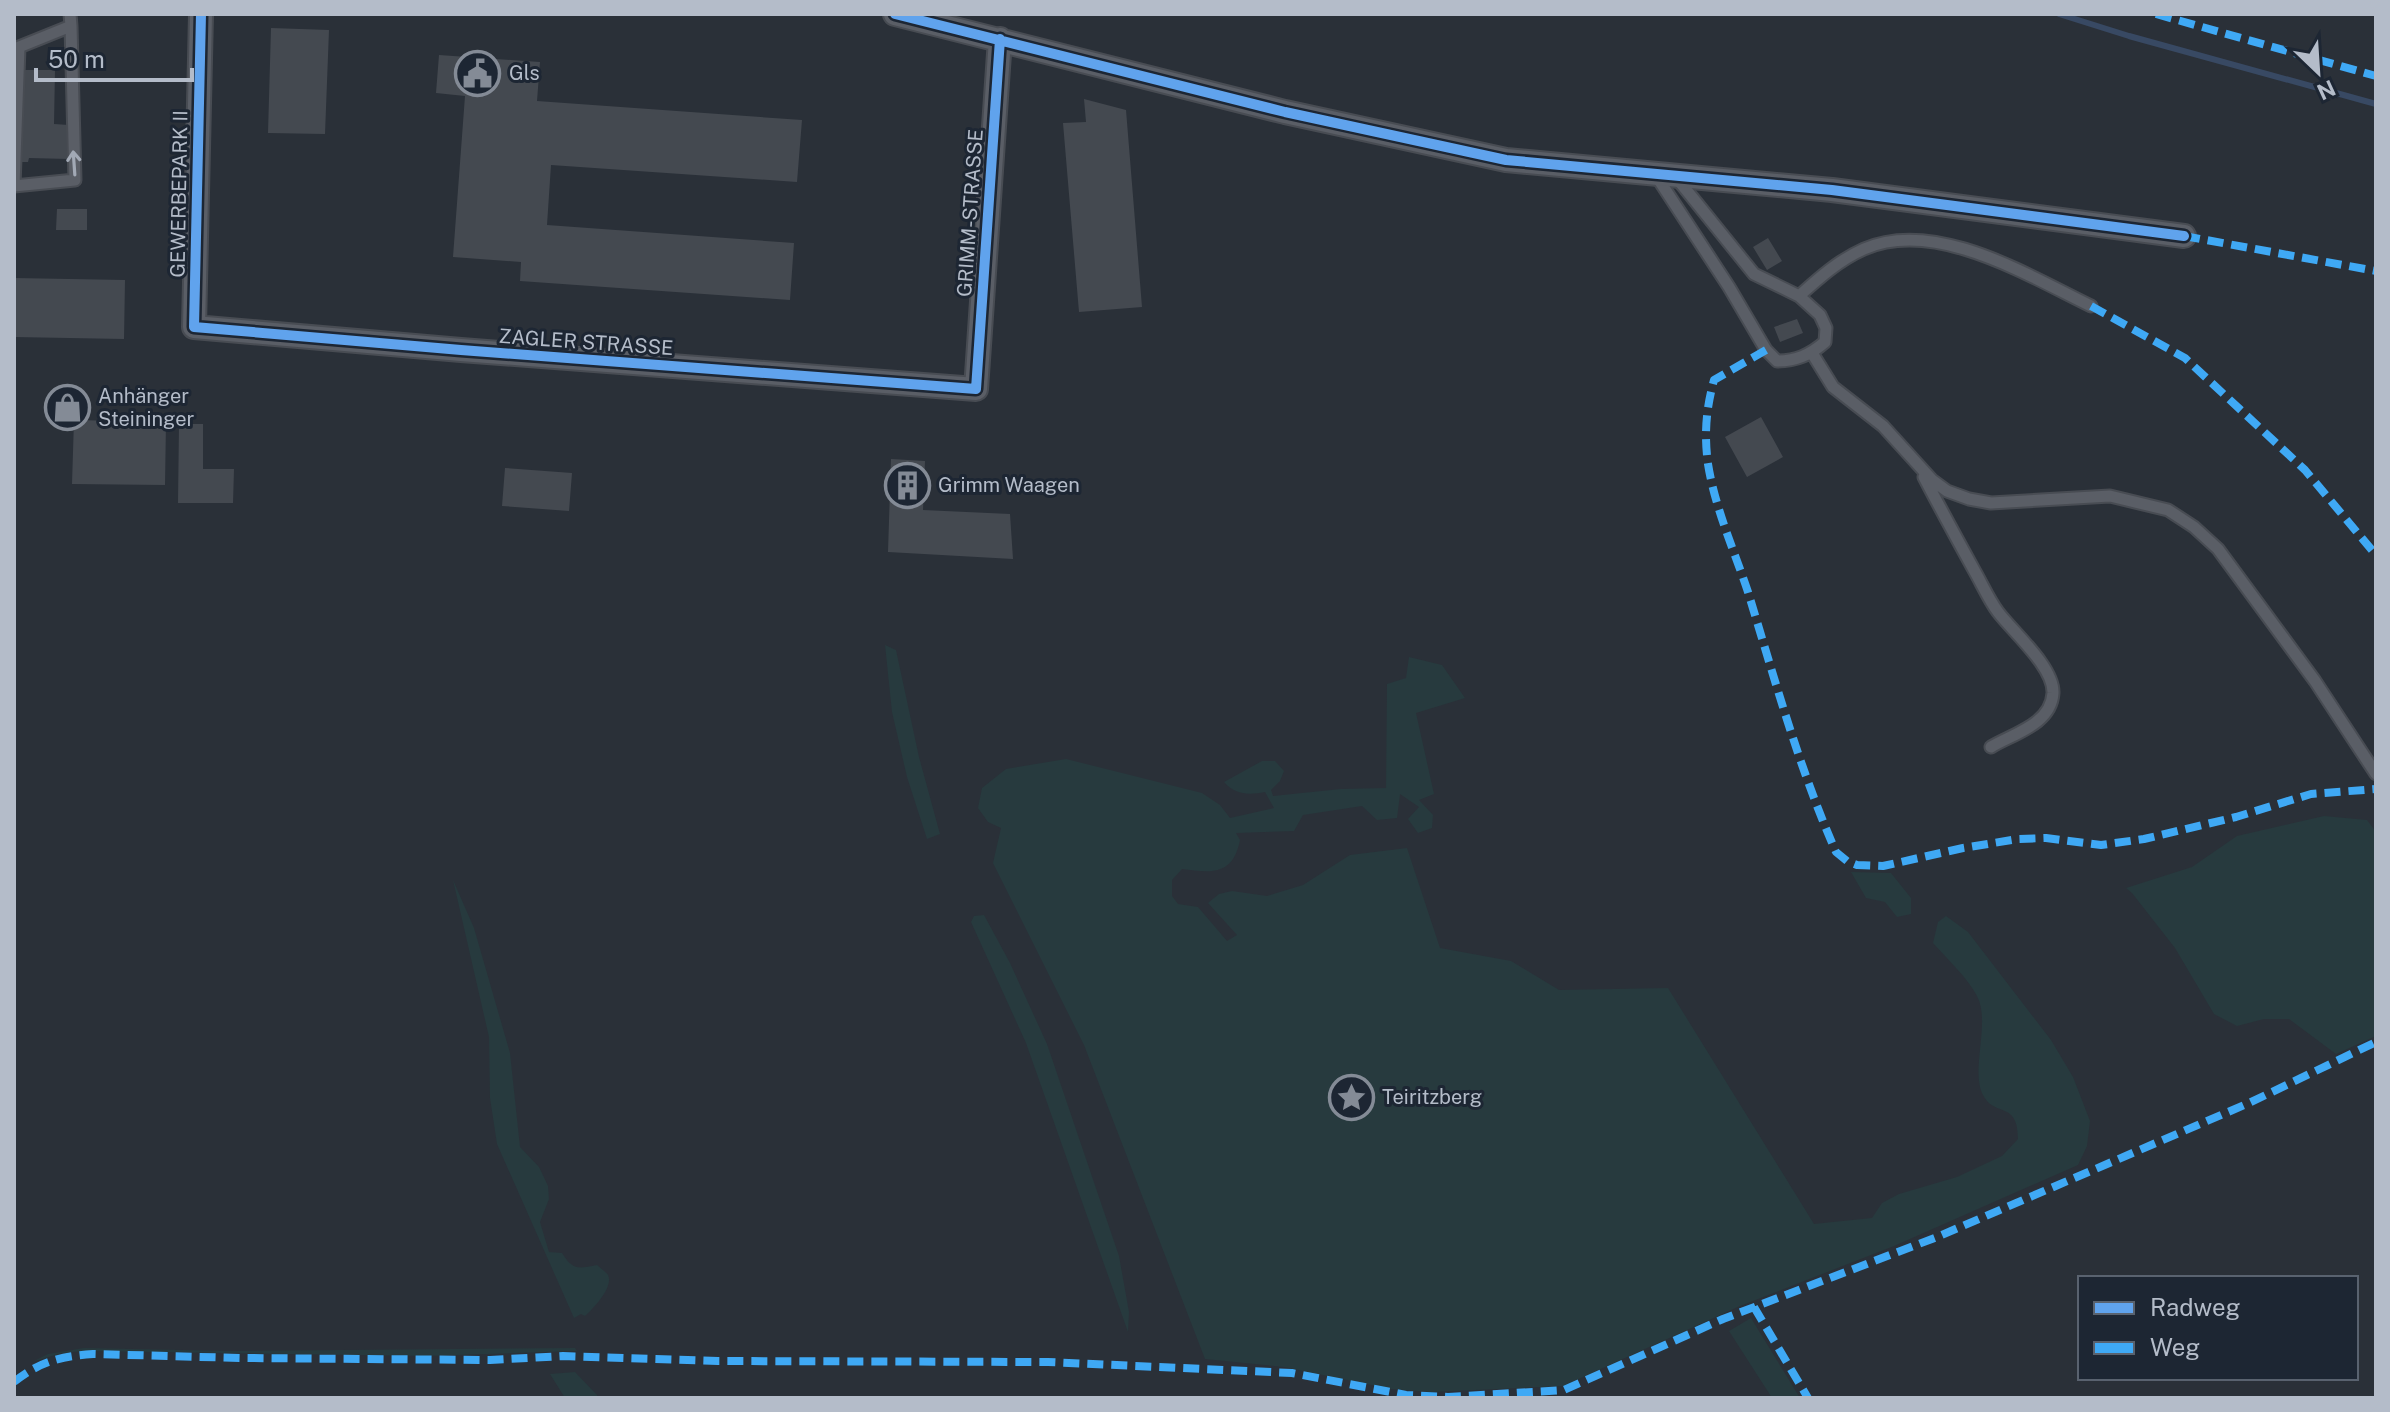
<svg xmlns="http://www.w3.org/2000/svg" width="2390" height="1412" font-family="'Public Sans',sans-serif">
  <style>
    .green { fill: #273a3e }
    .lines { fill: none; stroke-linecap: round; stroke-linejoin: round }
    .stream { stroke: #384963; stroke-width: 6 }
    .building { fill: #444950 }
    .lane-casing { stroke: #484c53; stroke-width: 15 }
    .street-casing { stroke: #484c53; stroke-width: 26 }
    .lane { stroke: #5a5e66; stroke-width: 11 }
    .street { stroke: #5a5e66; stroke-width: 22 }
    .quiet { stroke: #3fa9f5; stroke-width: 8; stroke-dasharray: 16 8; stroke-linecap: butt }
    .cycleway-casing { stroke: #1d2633; stroke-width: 15 }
    .cycleway { stroke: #60a3ed; stroke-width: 10 }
    .oneway { stroke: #a2a9b5 }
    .labels { text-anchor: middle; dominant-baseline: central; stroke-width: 6; stroke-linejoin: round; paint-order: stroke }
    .poi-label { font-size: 20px; fill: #b4bcc9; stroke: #1d2633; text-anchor: start }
    .street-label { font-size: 20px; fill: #b4bcc9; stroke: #1d2633 }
  </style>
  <rect width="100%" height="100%" fill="#2a3038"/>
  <path class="green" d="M885,645L896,650L919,757L940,834L927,839L907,777L892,712Z
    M1409,657L1442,665L1465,698L1416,713L1434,794L1419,800L1433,815L1432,828L1418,833L1408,819L1419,807L1400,794L1397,818L1377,820L1362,806L1303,815L1294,831L1236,833L1240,840C1233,876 1211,873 1182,869L1172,880V896L1178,904L1198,907L1227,941L1237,935L1208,903L1219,894L1232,891L1267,896L1303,885L1350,855L1407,848L1440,948L1511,961L1559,990L1668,988L1814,1224L1872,1218L1882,1203L1899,1194L1957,1177L2002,1156L2018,1139C2018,1100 1995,1118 1983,1095C1970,1070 1991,1022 1977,996C1967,977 1947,959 1933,943L1938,922L1946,916L1968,932L2051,1040L2073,1077L2090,1121L2087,1146L2078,1165L1894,1246L1740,1306L1563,1386L1431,1392L1391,1389L1284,1367L1205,1359L1084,1045L993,863L1001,828L988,822L978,808L982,788L1006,769L1066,759L1202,793L1220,805L1230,818L1274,808L1265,792C1249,795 1235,795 1224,782L1262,761H1275L1284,771L1280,781L1271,790L1273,796L1341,789L1386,788L1387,684L1406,678Z
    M2324,816L2367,820L2376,832V1036L2336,1054L2289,1019H2264L2237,1026L2214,1014L2175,948L2132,893L2126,888L2192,867L2237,836Z
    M1851,872L1891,873L1911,898V914L1897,917L1885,902L1866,898Z
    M453,880L474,928L510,1053L520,1147L539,1167L548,1186L549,1199L540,1222L549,1252L562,1253C573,1270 577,1269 597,1265C599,1267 606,1272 608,1275C614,1287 593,1309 585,1316L581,1314L574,1318L497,1144L490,1098L489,1037Z
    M984,915L1010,963L1047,1044L1119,1256L1129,1312L1128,1332L1026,1043L971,922L974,916Z
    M1751,1318L1800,1398H1772L1729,1331Z
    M84,1348L234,1351L575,1348L577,1351L426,1356L84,1351L62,1353L32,1362L48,1354Z
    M575,1372L597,1395L598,1398H565L550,1374Z"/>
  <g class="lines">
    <path class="stream" d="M2059,14L2129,36L2376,104"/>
  </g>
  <path class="building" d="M271,28L329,30L325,134L268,133Z
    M439,55L540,62L537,101L802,120L797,182L551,165L547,225L794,243L790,300L520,281L521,262L453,257L465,96L436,93Z
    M14,70H55L54,124L69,125V159L29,158L28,162H14Z
    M1084,99L1126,110L1142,307L1079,312L1063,123L1086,122Z
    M57,209H87V230H56Z
    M1768,238L1782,261L1767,270L1753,247Z
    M14,278L125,280L124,339L14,337Z
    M1797,319L1803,333L1780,342L1774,327Z
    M1761,417L1783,457L1747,477L1725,437Z
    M74,420L166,422L165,485L72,484Z
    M179,424H203V469H234L233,503H178Z
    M891,459L925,461L923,510L1010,514L1013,559L888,552Z
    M505,468L572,473L569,511L502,506Z"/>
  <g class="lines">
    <defs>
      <path id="lane" d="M1655,174L1729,287L1766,350L1777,361C1796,361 1810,355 1825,342L1826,328L1820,315L1799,296L1754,274L1675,176
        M14,186L75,180L71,26
        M14,186L19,47L71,26L70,14
        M1799,296C1819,278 1839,260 1864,249C1935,218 2027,275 2091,306
        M1812,353L1833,387L1883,426L1932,480L1947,491L1969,499L1991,503L2110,496L2168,510L2194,527L2218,549L2315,681L2376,774
        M1924,477C1940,508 1957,539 1974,570C1982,584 1989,600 1998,612C2013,632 2054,667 2053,693C2051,725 2012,734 1991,747"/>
      <path id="street" d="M201,14L194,327L461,350L976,389L1000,39
        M895,14L1285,112L1506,160L1832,190L2184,236"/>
    </defs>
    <use href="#lane" class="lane-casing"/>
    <use href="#street" class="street-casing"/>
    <use href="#lane" class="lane"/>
    <use href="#street" class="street"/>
    <path class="quiet" d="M2156,14L2376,76
      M2184,236L2376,271
      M2091,306L2185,358L2305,470L2376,555
      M1766,350L1714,380C1706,409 1704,434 1708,464C1715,508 1734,550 1748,592C1775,680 1799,768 1836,852L1847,861L1857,865L1883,866L1963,848L2018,839L2046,838L2101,845L2144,839L2236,817L2311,794L2376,789
      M1754,1307L1808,1398
      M14,1382C39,1362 61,1356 93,1354L241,1358L490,1360L563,1356L718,1361L1048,1362L1292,1373L1406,1395L1448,1397L1564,1390L1723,1319L1937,1237L2249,1103L2376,1042"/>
    <defs>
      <path id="cycleway" d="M201,14L194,327L461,350L976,389L1000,39
        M895,14L1285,112L1506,160L1832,190L2184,236"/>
    </defs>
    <use href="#cycleway" class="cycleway-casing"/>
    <use href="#cycleway" class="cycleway"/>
  </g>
  <defs><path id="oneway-shaft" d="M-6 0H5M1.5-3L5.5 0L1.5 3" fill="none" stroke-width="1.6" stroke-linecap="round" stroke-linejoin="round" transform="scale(2)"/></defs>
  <use class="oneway" href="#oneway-shaft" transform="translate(74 163) rotate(-94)"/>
  <defs>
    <symbol id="civic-ring" viewBox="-11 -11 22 22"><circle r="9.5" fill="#1d2633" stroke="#848b96" stroke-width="1.5"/><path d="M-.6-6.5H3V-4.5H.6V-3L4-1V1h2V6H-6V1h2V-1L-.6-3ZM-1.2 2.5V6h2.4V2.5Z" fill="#848b96"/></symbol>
    <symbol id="shop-ring" viewBox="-11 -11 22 22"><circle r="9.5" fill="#1d2633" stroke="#848b96" stroke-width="1.5"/><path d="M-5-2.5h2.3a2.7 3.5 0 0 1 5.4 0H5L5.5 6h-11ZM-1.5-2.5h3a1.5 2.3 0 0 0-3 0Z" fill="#848b96"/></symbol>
    <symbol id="building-ring" viewBox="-11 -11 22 22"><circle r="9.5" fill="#1d2633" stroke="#848b96" stroke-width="1.5"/><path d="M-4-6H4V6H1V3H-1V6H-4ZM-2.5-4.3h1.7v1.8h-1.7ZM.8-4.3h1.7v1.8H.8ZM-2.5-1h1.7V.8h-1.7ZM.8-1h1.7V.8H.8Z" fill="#848b96"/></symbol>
    <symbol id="sight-ring" viewBox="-11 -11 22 22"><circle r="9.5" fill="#1d2633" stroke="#848b96" stroke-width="1.5"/><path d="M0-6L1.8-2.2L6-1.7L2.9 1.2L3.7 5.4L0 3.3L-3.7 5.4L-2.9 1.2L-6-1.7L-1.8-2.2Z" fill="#848b96"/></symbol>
  </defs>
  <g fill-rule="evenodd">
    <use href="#civic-ring" x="452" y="48" width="51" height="51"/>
    <use href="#shop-ring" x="42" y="382" width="51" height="51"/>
    <use href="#building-ring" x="882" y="460" width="51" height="51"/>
    <use href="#sight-ring" x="1326" y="1072" width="51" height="51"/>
  </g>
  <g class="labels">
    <g class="poi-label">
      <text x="509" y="73">Gls</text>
      <text x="98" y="396">Anhänger<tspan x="98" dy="23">Steininger</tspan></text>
      <text x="938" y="485">Grimm Waagen</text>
      <text x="1382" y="1097">Teiritzberg</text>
    </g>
    <g class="street-label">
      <text transform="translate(179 194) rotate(-89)">GEWERBEPARK II</text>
      <text transform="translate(970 213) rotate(-86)">GRIMM-STRASSE</text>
      <text transform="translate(586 342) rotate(4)">ZAGLER STRASSE</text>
    </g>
  </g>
  <rect width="2390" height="1412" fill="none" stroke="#b4bcc9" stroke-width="32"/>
  <rect x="2078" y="1276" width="280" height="104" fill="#1d2633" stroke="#59626f" stroke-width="2"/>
  <rect x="2094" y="1302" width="40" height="12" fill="#60a3ed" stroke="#59626f" stroke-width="2"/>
  <text x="2150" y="1316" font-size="24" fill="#b4bcc9">Radweg</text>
  <rect x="2094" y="1342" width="40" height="12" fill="#3fa9f5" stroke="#59626f" stroke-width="2"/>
  <text x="2150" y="1356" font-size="24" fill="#b4bcc9">Weg</text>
  <g transform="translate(2318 72) rotate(155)" stroke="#1d2633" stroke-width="6" paint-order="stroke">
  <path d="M0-6L14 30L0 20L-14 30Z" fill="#b4bcc9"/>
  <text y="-12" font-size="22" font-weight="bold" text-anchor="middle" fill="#b4bcc9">N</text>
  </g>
  <path d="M36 68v12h156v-12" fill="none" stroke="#b4bcc9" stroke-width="4"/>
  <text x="48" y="68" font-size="24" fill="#b4bcc9" stroke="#1d2633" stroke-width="6" paint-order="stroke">50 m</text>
</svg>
